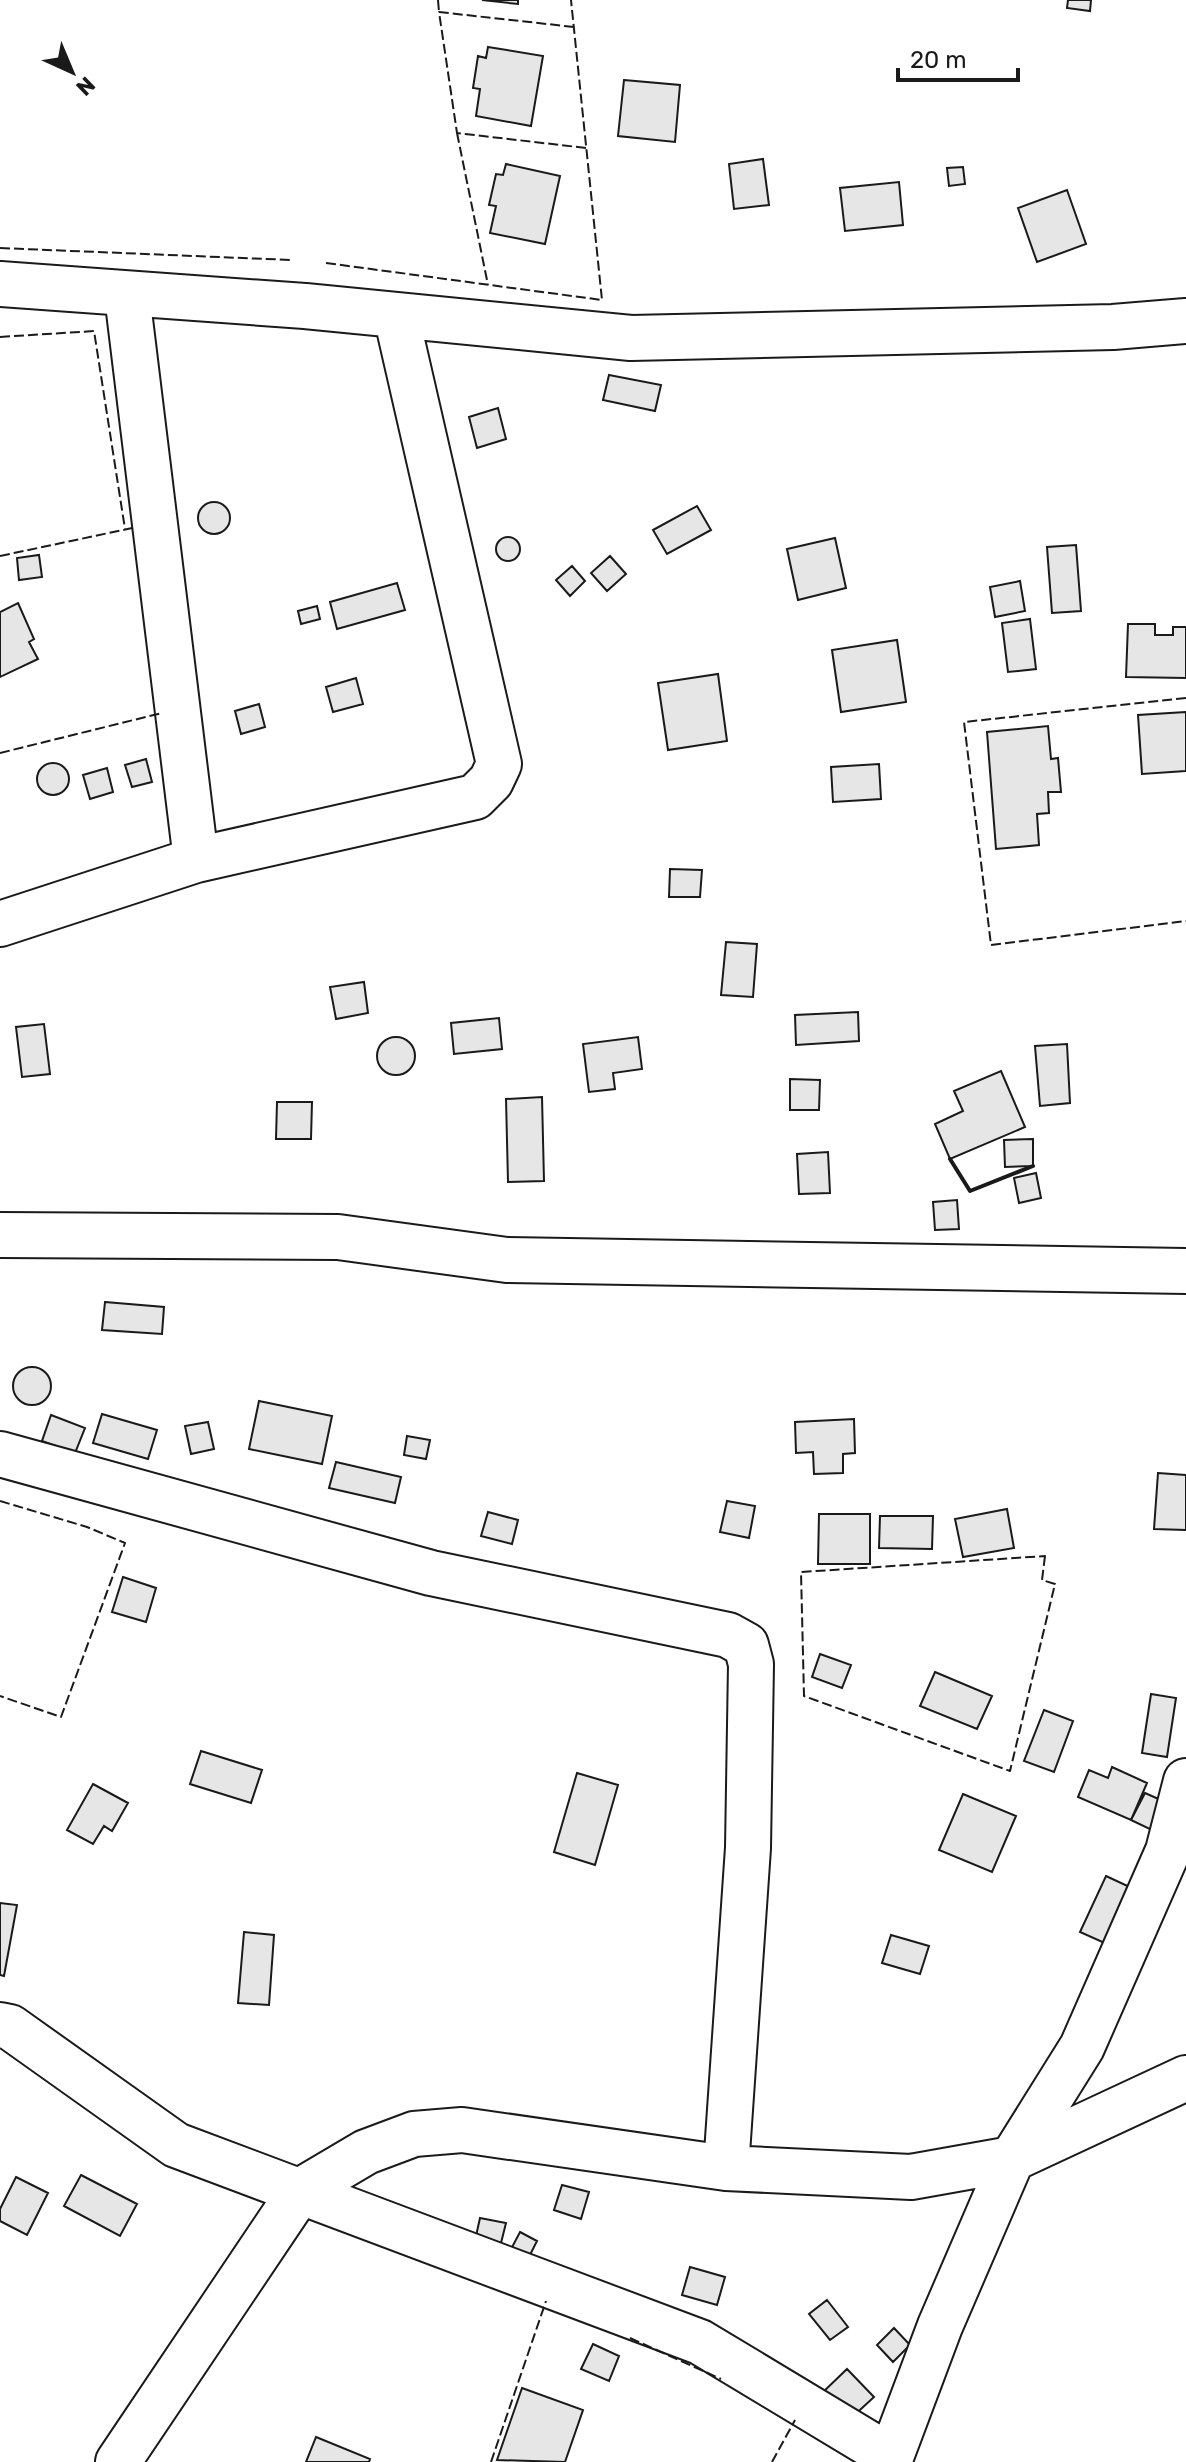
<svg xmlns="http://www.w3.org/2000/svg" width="1186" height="2462" font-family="Rubik,sans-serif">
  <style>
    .building { fill: #e6e6e6; stroke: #1a1a1a; stroke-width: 2 }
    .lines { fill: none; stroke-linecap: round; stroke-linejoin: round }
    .minor-casing { stroke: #1a1a1a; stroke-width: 48 }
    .minor { stroke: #fff; stroke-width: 44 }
    .fence { stroke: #1a1a1a; stroke-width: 2; stroke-dasharray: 10 4; stroke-linecap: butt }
    .wall { stroke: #1a1a1a; stroke-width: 4 }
  </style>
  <rect width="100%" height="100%" fill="#fff"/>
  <path class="building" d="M482,0H518V4Z
    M1068,0H1091L1090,11L1067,8Z
    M488,47L543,56L531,126L476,116L480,89L473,88L478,56L486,58Z
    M624,80L680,85L675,142L618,136Z
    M763,159L769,205L734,209L729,164Z
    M506,164L560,176L545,244L490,233L496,206L489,205L496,174L503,175Z
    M963,167L965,184L949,186L947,168Z
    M899,182L903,225L845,231L840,188Z
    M1067,190L1086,244L1037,262L1018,208Z
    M609,375L661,385L655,411L603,400Z
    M498,408L506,439L477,448L469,417Z
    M198 518a16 16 0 1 1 32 0a16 16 0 1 1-32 0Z
    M697,506L711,530L667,554L653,530Z
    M496 549a12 12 0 1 1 24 0a12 12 0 1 1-24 0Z
    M835,538L846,588L798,600L787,549Z
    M1076,545L1081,611L1052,613L1047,547Z
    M39,555L42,577L19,580L17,558Z
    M610,556L626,574L607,591L591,573Z
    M572,566L585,581L570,596L556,580Z
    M1020,581L1025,611L995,617L990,587Z
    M397,583L405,610L337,629L330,602Z
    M18,603L34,639L29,642L38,659L0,677V612Z
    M317,606L320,619L301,624L298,611Z
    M1030,619L1036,669L1008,672L1002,623Z
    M1128,624H1155V635H1173V627H1186V678L1126,677Z
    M897,640L906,702L841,712L832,650Z
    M718,674L727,741L668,750L658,683Z
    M356,678L363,704L333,712L326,687Z
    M259,704L265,727L241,734L235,711Z
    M1186,712V771L1142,774L1138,715Z
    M1048,726L1051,759L1058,758L1061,792H1048L1049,813L1037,814L1039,845L996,849L987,732Z
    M146,759L152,782L132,787L125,765Z
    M37 779a16 16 0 1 1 32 0a16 16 0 1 1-32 0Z
    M879,764L881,799L833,802L831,767Z
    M107,768L113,792L90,799L83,775Z
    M670,869L702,870L700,897H669Z
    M726,942L757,944L753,997L721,995Z
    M364,982L368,1013L336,1019L330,987Z
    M858,1012L859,1041L796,1045L795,1015Z
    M499,1018L502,1049L454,1054L451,1023Z
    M44,1024L50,1074L22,1077L16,1027Z
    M638,1037L642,1069L613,1073L615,1089L589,1092L583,1044Z
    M377 1056a19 19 0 1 1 38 0a19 19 0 1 1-38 0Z
    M1067,1044L1070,1103L1040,1106L1035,1046Z
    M1001,1071L1025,1127L950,1159L935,1124L963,1111L954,1091Z
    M790,1079L820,1080L819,1110H790Z
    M542,1097L544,1181L508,1182L506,1099Z
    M277,1102H312L311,1139H276Z
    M1033,1139V1166L1005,1167L1004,1140Z
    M828,1152L830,1193L799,1194L797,1154Z
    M1036,1173L1041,1198L1019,1203L1014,1178Z
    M957,1200L959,1229L935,1230L933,1202Z
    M105,1302L164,1307L162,1334L102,1330Z
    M13 1386a19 19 0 1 1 38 0a19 19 0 1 1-38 0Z
    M259,1401L332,1416L322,1464L249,1449Z
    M102,1414L157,1430L148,1459L93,1443Z
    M51,1415L85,1428L75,1453L42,1441Z
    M854,1419L855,1453L843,1454V1473L814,1474L813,1452L796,1453L795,1422Z
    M208,1422L214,1449L191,1454L185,1426Z
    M407,1436L430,1440L426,1459L404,1455Z
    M336,1462L401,1477L395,1503L329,1488Z
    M1158,1473L1186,1475V1530L1154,1529Z
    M727,1501L755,1506L749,1538L720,1532Z
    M1007,1509L1014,1548L963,1557L955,1519Z
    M488,1512L518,1520L512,1544L481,1536Z
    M819,1514H870V1564H818Z
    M880,1516H933L932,1549L879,1548Z
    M123,1577L156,1588L146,1622L112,1612Z
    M820,1654L851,1665L842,1688L812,1677Z
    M935,1672L992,1696L977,1729L920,1706Z
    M1151,1694L1176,1698L1167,1757L1142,1753Z
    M1044,1710L1073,1721L1054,1772L1024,1761Z
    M201,1751L262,1770L251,1803L190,1784Z
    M1112,1767L1147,1783L1131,1820L1078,1797L1089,1770L1108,1778Z
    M577,1773L618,1785L595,1865L554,1852Z
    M93,1784L128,1803L112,1831L104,1826L93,1844L67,1830Z
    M1145,1793L1170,1804L1158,1833L1131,1820Z
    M963,1794L1016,1816L992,1872L939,1850Z
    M1106,1876L1134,1889L1109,1945L1080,1932Z
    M0,1903L17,1905L4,1976L0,1975Z
    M244,1932L274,1935L269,2005L238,2003Z
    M891,1935L929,1946L920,1974L882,1963Z
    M81,2175L137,2204L120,2236L64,2206Z
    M16,2177L48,2193L27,2235L0,2221V2209Z
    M562,2185L589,2192L581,2219L554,2210Z
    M480,2218L506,2223L499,2251L474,2245Z
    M520,2232L537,2241L527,2261L509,2253Z
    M690,2267L725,2277L717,2305L682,2295Z
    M827,2300L848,2327L830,2340L809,2314Z
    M894,2328L910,2345L893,2362L877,2345Z
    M593,2344L619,2356L609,2381L581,2369Z
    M847,2369L874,2397L848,2421L822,2393Z
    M522,2388L583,2410L565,2462L497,2460Z
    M316,2437L370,2459L369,2462H306Z"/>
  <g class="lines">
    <defs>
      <path id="minor" d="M0,284L305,306L631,338L1113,327L1186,321
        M127,295L196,860
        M0,924L196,860L475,797L491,781L499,764L396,315
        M0,1235L338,1237L507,1260L1186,1271
        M0,1454L431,1573L728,1635L746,1645L751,1664L748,1848L726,2168
        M0,2025L10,2027L176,2145L700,2342L891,2457
        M118,2462L300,2191L366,2152L414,2134L462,2130L726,2168L911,2177L1012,2159L1186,2078
        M889,2462L940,2326L1012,2159L1082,2047L1168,1851L1186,1781"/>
    </defs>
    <use href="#minor" class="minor-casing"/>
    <use href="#minor" class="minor"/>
    <path class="fence" d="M438,0L439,12
      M574,27L439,12L457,133L586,148
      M457,133L488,285
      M0,248L291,260
      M326,263L602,300L571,0
      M0,337L94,331L125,529
      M0,556L137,527
      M1186,698L964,722L991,945L1186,921
      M0,753L162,713
      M0,1501L87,1527L125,1543L61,1717L0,1696
      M1045,1556L1042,1580L1055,1584L1010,1771L804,1696L801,1572Z
      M630,2338L721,2379
      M491,2462L546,2301
      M772,2462L795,2420"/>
    <path class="wall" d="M950,1159L970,1191L1033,1166"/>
  </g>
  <g transform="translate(72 72) rotate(136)" stroke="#ffffff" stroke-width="6" paint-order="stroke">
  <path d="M0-6L14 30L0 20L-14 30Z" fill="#1a1a1a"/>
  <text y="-12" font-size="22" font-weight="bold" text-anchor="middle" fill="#1a1a1a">N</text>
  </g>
  <path d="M898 68v12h120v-12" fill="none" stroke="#1a1a1a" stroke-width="4"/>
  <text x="910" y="68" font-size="24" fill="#1a1a1a" stroke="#ffffff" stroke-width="6" paint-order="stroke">20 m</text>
</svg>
